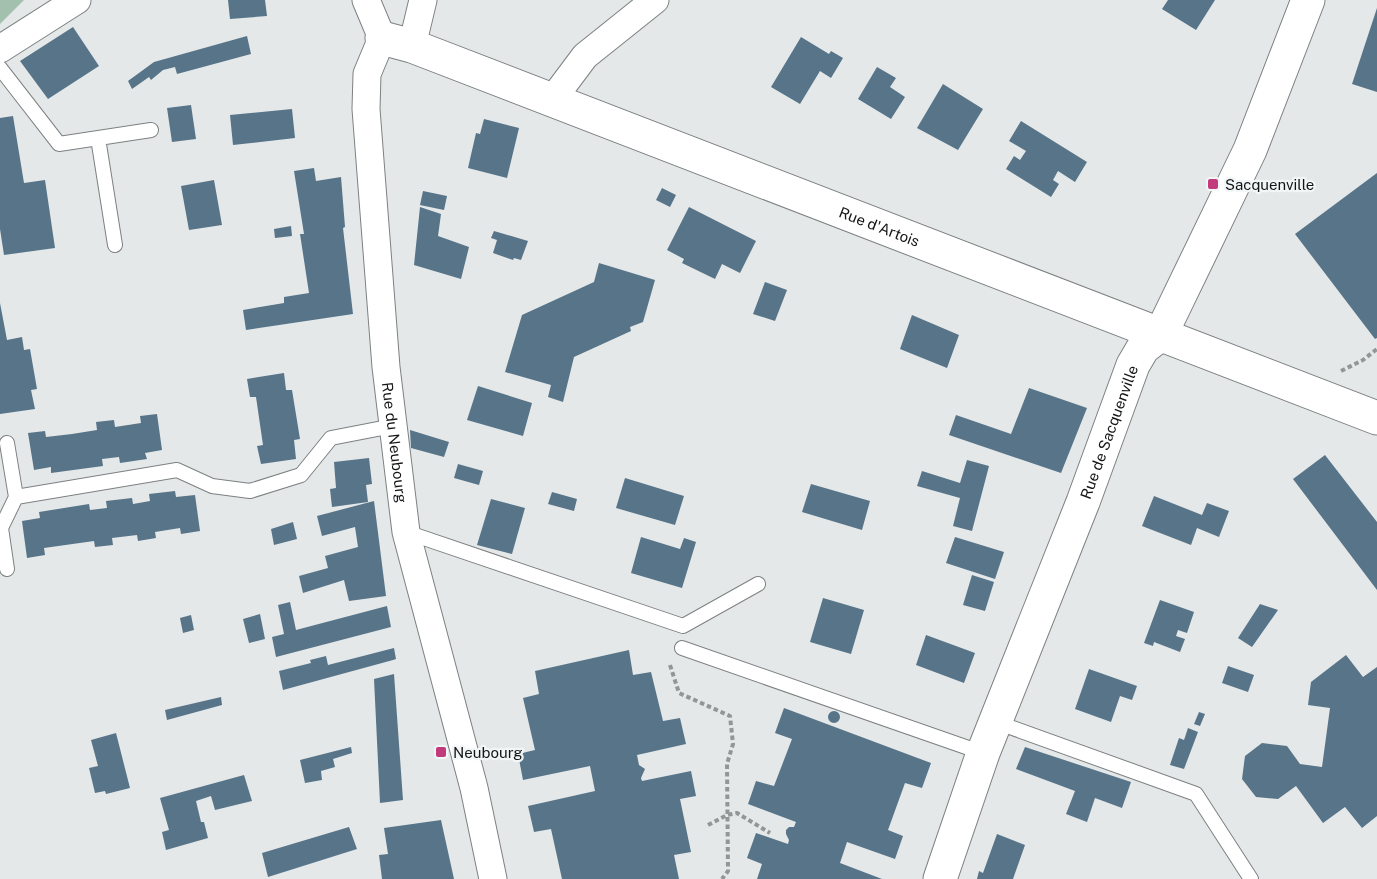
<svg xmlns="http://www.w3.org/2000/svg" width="1377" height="879" font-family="'Public Sans',sans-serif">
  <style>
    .green { fill: #a3bfad }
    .building { fill: #577489 }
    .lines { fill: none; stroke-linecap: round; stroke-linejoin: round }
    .service-casing { stroke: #7d8182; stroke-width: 16 }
    .minor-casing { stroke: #7d8182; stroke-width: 29 }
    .tertiary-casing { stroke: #7d8182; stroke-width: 35 }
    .path { stroke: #939697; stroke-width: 4; stroke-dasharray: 4.5 3; stroke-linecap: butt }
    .service { stroke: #fff; stroke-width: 14 }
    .minor { stroke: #fff; stroke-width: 27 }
    .tertiary { stroke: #fff; stroke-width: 33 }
    .poi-dot { fill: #c13b7c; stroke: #f1f6f6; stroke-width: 2 }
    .labels { text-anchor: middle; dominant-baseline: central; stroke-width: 4.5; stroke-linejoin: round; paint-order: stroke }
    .poi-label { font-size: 15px; fill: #141516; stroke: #f1f6f6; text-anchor: start }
    .street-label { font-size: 15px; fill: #141516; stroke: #f1f6f6 }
  </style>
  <rect width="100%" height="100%" fill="#e4e8e9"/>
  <path class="green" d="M0,0H24L0,24Z"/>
  <path class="building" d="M228,0H265L267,16L230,19Z
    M1168,0H1215L1196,30L1162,9Z
    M1377,8V92L1352,84Z
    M73,27L99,66L48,99L20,61Z
    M247,36L251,54L177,74L175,67L163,70L151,80L149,77L132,89L128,81L154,62Z
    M801,37L829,54L831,51L843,58L831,78L820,71L800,104L771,87Z
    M877,67L896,78L890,87L905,97L891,119L858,99Z
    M943,84L983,109L958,150L917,128Z
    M191,105L196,139L172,142L167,108Z
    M292,109L295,138L233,145L230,115Z
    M13,116L24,183L45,180L55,248L4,255L0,229V118Z
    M484,119L519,128L507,178L468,168L476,133L480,134Z
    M1021,121L1087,162L1075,182L1058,171L1053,180L1059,184L1051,197L1006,169L1014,156L1020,160L1026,151L1009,141Z
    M314,168L316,181L341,177L345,227L343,228L353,314L246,330L243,310L284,303V297L309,293L300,234H304L294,171Z
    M1377,173V338L1375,339L1295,234Z
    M214,180L222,225L189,230L181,186Z
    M662,188L676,195L670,207L656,200Z
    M423,191L447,196L444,210L420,205Z
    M420,207L441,214L438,236L469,247L461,279L414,265Z
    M689,207L756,241L740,273L722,264L715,279L682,263L684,259L667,250Z
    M291,226L292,236L275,238L274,229Z
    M494,231L528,241L521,260L514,258L513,260L493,253L497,240L491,238Z
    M599,263L655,280L643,322L630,327L631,331L574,357L563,402L548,397L551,385L505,372L522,315L594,282Z
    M765,282L787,290L775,321L753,314Z
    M0,303L7,340L22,337L24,350L30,349L37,389L31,390L35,409L0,414Z
    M912,315L959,335L947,368L900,349Z
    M284,373L286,390H292L300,439L294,440L296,459L261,464L257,446L263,445L256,397H250L247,379Z
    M478,386L532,403L523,436L467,420Z
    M1029,388L1087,408L1061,473L949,435L956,415L1011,434Z
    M157,414L162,450L145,453L147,459L120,463L119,457L102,459L103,466L51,473V467L34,470L28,433L45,431L46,437L72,434L97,430L96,422L114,420L115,427L141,423L140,416Z
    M410,430L449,442L444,457L411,448Z
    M1325,455L1377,522V590L1293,479Z
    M369,458L372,484L366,485L368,502L332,507L330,489L336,488L334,462Z
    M967,460L989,466L972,531L953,526L960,498L917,486L922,471L960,483Z
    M458,464L483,471L479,485L454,478Z
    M625,478L684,496L675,525L616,508Z
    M811,484L870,501L862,530L802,512Z
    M175,491L176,497L195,495L200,531L181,534L180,528L155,532L156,538L138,541L137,535L112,538L113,545L95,547L94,541L44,548L45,555L27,558L22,521L40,518L39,512L89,504L90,510L107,508L106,501L132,498L133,504L150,501L149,494Z
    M552,492L577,499L574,511L548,504Z
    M1154,496L1202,515L1207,503L1229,511L1219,537L1197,528L1191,545L1142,526Z
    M491,499L525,508L512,554L477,545Z
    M374,501L386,596L349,601L344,580L303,593L299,576L328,568L325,556L358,547L355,527L322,536L317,516Z
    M293,522L297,539L274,545L271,529Z
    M641,537L680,549L684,538L696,542L682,588L631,573Z
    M955,537L1004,552L995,579L946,563Z
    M972,575L994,582L985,611L963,605Z
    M823,598L864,610L851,654L810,642Z
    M1160,600L1194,612L1187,633L1178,630L1176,636L1185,639L1180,652L1154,642L1153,646L1144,643Z
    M290,602L296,630L387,606L391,627L276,657L272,637L284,634L278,605Z
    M1260,604L1278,610L1252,647L1238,638Z
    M260,614L265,639L249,643L243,619Z
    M191,615L194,630L183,633L180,618Z
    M926,635L975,653L964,683L916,665Z
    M394,648L396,659L393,660L283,690L279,671L311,663L310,660L326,656L328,665Z
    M629,650L633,675L651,672L663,721L680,718L686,744L637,755L639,765L645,769L641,778L642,781L691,771L696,796L680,799L691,852L674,855L679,879H562L551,829L534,832L528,806L595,791L590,766L523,780L518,754L535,750L523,698L539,694L535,671Z
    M1346,655L1363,677L1377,667V816L1362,828L1345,807L1323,823L1296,786L1278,799L1256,797L1242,779L1245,756L1262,743L1287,746L1300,764L1322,767L1330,708L1308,705L1311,682Z
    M1228,666L1254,675L1248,692L1222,683Z
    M1089,669L1137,686L1132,700L1120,696L1111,722L1075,709Z
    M394,674L403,800L380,803L374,679Z
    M221,697L222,705L167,720L165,710Z
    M784,708L931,763L922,788L905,783L888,830L903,836L895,859L847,842L840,863L882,879H757L762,864L747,858L756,833L788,844L789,840L786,834V830L789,827H794L796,822L748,804L756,781L774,786L792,739L775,733Z
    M828 717a6 6 0 1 1 12 0a6 6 0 1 1-12 0Z
    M1199,712L1205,714L1200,726L1194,724Z
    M1188,728L1198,732L1184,769L1170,765L1179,738L1184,740Z
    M116,733L130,788L106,794L105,791L95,793L89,768L98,766L91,740Z
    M351,747L352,753L333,759L335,767L321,771L322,780L305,783L300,760Z
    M1025,747L1131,782L1122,808L1095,798L1087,822L1066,814L1075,791L1016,769Z
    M244,775L252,801L215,810L211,796L196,801L201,822H204L208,838L166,850L162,832L169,830L160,798Z
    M441,820L454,879H382L379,855L388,854L384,828Z
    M349,827L357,849L268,877L262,853Z
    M997,834L1025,845L1013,879H977L979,871L983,873Z"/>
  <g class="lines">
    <defs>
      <path id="service" d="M0,68L59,144L151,130
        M98,138L115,245
        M16,497L177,470L212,486L250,491L301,475L331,438L393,426
        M406,532L683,626L758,584
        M7,569L1,528L16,497L7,443
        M682,648L983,753
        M996,722L1196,794L1251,879"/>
      <g id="minor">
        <path id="s1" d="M366,0L382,38L367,74L366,109L386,367L406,532L474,788L493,879"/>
        <path d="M412,46L423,0"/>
        <path d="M0,49L77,0"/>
        <path d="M552,100L585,56L655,0"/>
      </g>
      <g id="tertiary">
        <path id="s2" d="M382,38L412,46L1377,418"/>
        <path id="s3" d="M940,879L983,753L1083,502L1133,365L1143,348L1161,334L1250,150L1308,0"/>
      </g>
    </defs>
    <use href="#service" class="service-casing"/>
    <use href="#minor" class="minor-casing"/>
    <use href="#tertiary" class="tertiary-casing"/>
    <path class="path" d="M1341,371L1363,360L1377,349
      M670,665L679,693L730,716L733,744L727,764L728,871L722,879
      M708,825L727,815L737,813L770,833"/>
    <use href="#service" class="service"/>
    <use href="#minor" class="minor"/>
    <use href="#tertiary" class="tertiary"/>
  </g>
  <g class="poi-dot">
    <rect x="1207" y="178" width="12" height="12" rx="3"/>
    <rect x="435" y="746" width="12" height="12" rx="3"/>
  </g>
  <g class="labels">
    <g class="poi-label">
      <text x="1225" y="184">Sacquenville</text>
      <text x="453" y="752">Neubourg</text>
    </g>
    <g class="street-label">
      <text stroke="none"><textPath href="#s2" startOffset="532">Rue d'Artois</textPath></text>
      <text stroke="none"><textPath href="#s3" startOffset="478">Rue de Sacquenville</textPath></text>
      <text stroke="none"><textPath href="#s1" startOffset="450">Rue du Neubourg</textPath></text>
    </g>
  </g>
</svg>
